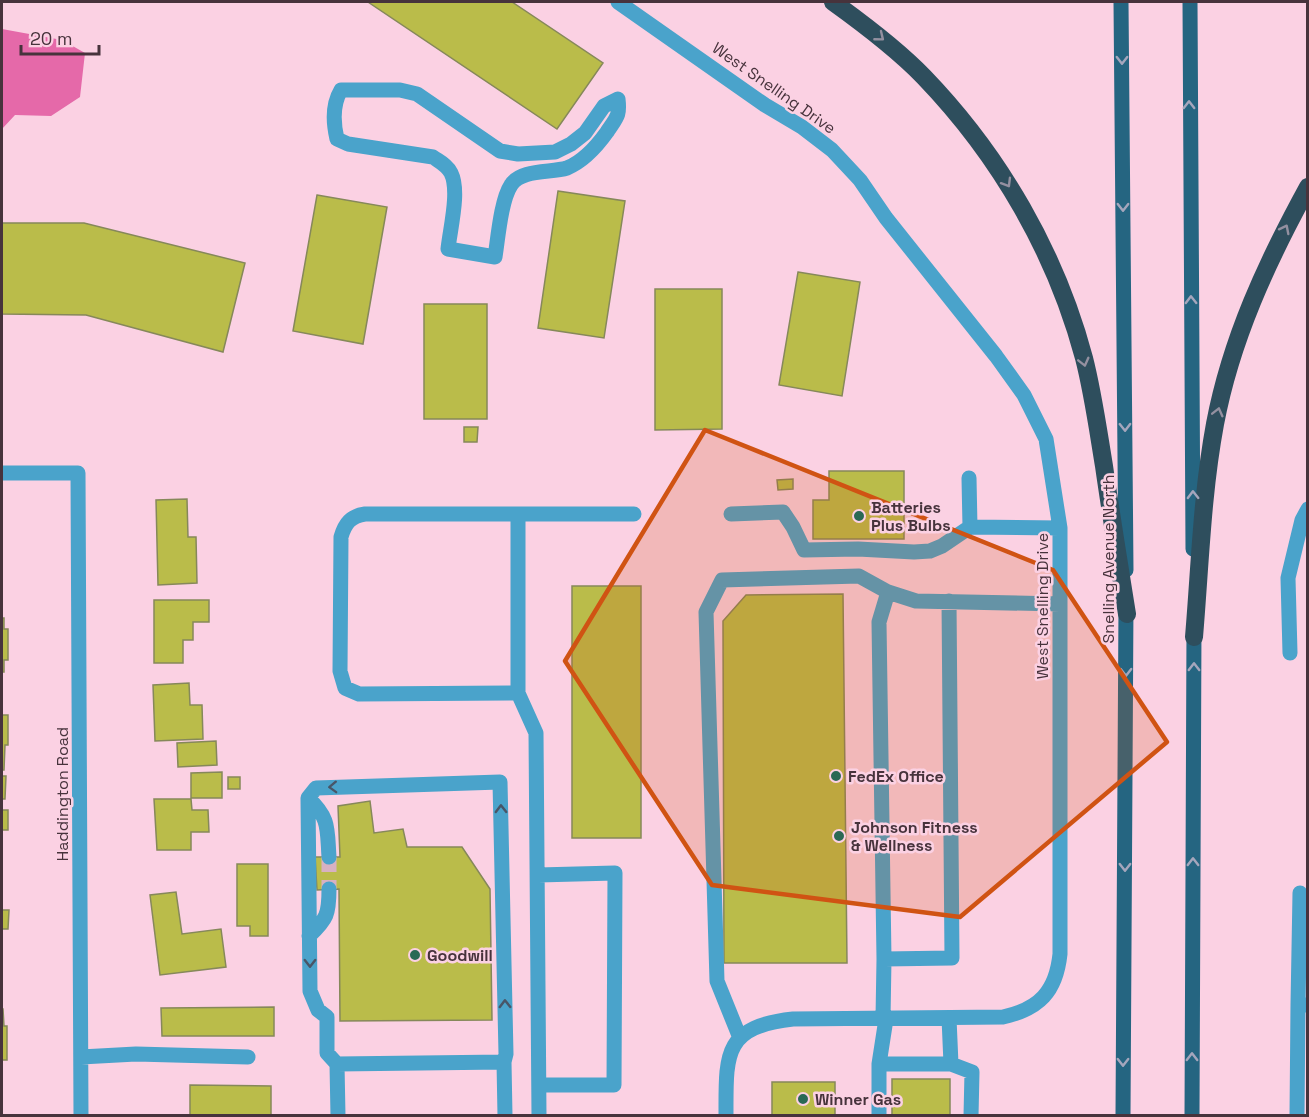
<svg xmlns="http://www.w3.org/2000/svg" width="1309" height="1117" font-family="'Space Grotesk',sans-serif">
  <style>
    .water { fill: #e569a9 }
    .building { fill: #babc4a; stroke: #86885a; stroke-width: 1.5 }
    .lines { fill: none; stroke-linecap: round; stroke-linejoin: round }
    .minor-tunnel { stroke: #d7b1c2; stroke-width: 15; stroke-dasharray: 15 8; stroke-linecap: butt }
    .minor { stroke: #4aa3cb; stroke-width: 15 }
    .major { stroke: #256581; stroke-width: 15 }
    .highway { stroke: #2e4e5d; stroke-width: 18 }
    .oneway { stroke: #9490a0 }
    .oneway2 { stroke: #a5a6bc }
    .oneway3 { stroke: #485567 }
    .marked { fill: #d05313; fill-opacity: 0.2; stroke: #d05313; stroke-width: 4.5; stroke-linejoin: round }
    .poi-dot { fill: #2a6955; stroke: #fbd1e3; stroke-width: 2 }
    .labels { text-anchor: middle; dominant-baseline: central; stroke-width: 5; stroke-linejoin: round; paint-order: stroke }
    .street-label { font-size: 16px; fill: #47333c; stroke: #fbd1e3 }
    .poi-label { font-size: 16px; font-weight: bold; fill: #47333c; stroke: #fbd1e3; text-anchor: start }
  </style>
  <rect width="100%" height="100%" fill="#fbd1e3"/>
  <path class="water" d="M2,29L62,40L85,53L80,97L51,116L15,115L2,129Z"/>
  <path class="building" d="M368,2H512L603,63L557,129Z
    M558,191L625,201L604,338L538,328Z
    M317,195L387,207L363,344L293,331Z
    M2,223H84L245,263L223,352L86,315L2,314Z
    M798,272L860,282L842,396L779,385Z
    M655,289H722V429L655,430Z
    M424,304H487V419H424Z
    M464,427H478L477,442H464Z
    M829,471H904V539H813V500H829Z
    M793,479V489L778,490L777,480Z
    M187,499L188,537H196L197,583L158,585L156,500Z
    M572,586H641V838H572Z
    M843,594L847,963H724L723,621L746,595Z
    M154,600H209V622H193V640H183V663H154Z
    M2,618H4V629H8V660H4V672H2Z
    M189,683L190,705H202L203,739L155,741L153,685Z
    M2,715H8V745H5L4,770H2Z
    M216,741L217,765L178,767L177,743Z
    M222,772V798H191V773Z
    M2,776H6L5,799H2Z
    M228,777H240V789H228Z
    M154,799H191L192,810H208L209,832H191V850H157Z
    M370,801L374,833L403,829L407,847H462L490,889L492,1020L340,1021L339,889L317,890L315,857H340L338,806Z
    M2,810H8V830H2V878Z
    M237,864H268V936H250V926H237Z
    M176,892L182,934L221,929L226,967L160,975L150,895Z
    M2,910H9L8,929H2V959Z
    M274,1007V1036H162L161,1008Z
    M2,1009H3L4,1026H7V1060H2Z
    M892,1079H950V1116H892Z
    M772,1082H835V1116H772Z
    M190,1085L271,1086V1116H190Z"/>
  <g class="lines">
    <path class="minor-tunnel" d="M329,857V889"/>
    <path class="minor" d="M618,2L765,105L802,127L832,150L860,180L886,218L996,356L1024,395L1046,439L1060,528V954C1056,992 1039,1009 1003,1017L793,1019C723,1027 726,1054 726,1116
      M341,90H400L417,94L500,151L518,154L555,152L571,144L585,133L604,106L618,99C620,116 617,117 607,132C597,146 584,161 567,168C551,173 521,169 511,185C501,200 498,238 495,257L448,249C450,229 460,191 451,173C447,165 440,162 433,157L348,144L337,139C333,122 332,105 341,90Z
      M2,473H78L81,1116
      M969,478L970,527
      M518,514V693L536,733L539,1116
      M731,514L783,512L793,527L804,550L858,549L914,552L930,551L942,546L970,527L1060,528
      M1290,653L1288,578L1302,520L1308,509
      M518,693L359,694L345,688L340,671L341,537C345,523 351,516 365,514H634
      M308,798C330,818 327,829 329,857
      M538,875L615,873L614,1085H539
      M1300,893L1298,1005H1308
      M309,936C327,919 329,914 329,889
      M884,959L952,958L949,601
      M883,1019L884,959L879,622L888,592L916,601L1060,604
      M740,1038L717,981L706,612L722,580L859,576L888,592
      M81,1057L136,1054L248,1057
      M337,1064L327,1053V1017L318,1010L310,991L308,798L316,788L500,782L506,1054L504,1062
      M879,1064H951L949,1018
      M951,1064L972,1072L971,1116
      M338,1116L337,1064L504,1062L505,1116
      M879,1116V1064L886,1019
      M1297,1116L1298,1005"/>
    <path class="major" d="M1121,2L1126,570
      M1190,2L1193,549
      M1123,1116L1126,603
      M1192,1116L1194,627"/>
    <path class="highway" d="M833,2C865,25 897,49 924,77C1000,156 1056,253 1084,358C1093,393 1098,430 1104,466C1111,515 1119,564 1127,614
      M1194,637C1200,566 1202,494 1215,424C1231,339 1267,262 1308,187"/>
  </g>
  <defs><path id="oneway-chevron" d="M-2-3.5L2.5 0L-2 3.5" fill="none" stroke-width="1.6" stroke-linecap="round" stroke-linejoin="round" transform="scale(1.5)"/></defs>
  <g class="oneway">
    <use href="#oneway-chevron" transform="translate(880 37) rotate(39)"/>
    <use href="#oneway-chevron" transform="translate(1007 183) rotate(59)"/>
    <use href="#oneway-chevron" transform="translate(1285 229) rotate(-63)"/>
    <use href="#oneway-chevron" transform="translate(1084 362) rotate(76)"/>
    <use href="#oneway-chevron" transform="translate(1218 412) rotate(-76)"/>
  </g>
  <g class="oneway2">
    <use href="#oneway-chevron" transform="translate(1122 60) rotate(90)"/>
    <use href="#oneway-chevron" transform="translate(1189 105) rotate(-90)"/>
    <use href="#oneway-chevron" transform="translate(1123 207) rotate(90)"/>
    <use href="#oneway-chevron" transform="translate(1191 300) rotate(-91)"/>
    <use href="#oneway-chevron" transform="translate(1125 427) rotate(89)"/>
    <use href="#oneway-chevron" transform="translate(1193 495) rotate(-91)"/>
    <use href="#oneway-chevron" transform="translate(1194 667) rotate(-90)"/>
    <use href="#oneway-chevron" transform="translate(1126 672) rotate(90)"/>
    <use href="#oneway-chevron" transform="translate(1193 862) rotate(-90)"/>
    <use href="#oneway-chevron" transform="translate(1125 867) rotate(90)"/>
    <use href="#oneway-chevron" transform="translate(1192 1057) rotate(-90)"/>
    <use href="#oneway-chevron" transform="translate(1123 1062) rotate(90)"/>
  </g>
  <g class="oneway3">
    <use href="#oneway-chevron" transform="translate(333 787) rotate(178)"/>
    <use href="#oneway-chevron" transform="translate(501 809) rotate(-91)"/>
    <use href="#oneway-chevron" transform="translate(310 963) rotate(90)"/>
    <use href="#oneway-chevron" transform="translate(505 1004) rotate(-91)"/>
  </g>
  <path class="marked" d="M705,430L1053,570L1167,742L960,917L712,885L565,661Z"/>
  <g class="poi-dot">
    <circle cx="859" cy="516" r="6"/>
    <circle cx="836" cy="776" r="6"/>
    <circle cx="839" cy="836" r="6"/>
    <circle cx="415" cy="955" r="6"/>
    <circle cx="803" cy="1099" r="6"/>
  </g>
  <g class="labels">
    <g class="street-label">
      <text transform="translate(774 88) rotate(35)">West Snelling Drive</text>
      <text transform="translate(1108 559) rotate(-90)">Snelling Avenue North</text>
      <text transform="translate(1042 606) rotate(-90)">West Snelling Drive</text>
      <text transform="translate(62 794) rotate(-90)">Haddington Road</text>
    </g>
    <g class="poi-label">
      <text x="871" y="507">Batteries<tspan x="871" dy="18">Plus Bulbs</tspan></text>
      <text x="848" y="776">FedEx Office</text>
      <text x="851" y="827">Johnson Fitness<tspan x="851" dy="18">&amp; Wellness</tspan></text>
      <text x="427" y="955">Goodwill</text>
      <text x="815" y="1099">Winner Gas</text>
    </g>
  </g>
  <rect width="1309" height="1117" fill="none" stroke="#47333c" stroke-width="6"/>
  <path d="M21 45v9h78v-9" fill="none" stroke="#47333c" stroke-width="3"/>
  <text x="30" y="45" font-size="18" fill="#47333c" stroke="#fbd1e3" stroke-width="4.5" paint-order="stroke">20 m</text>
</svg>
